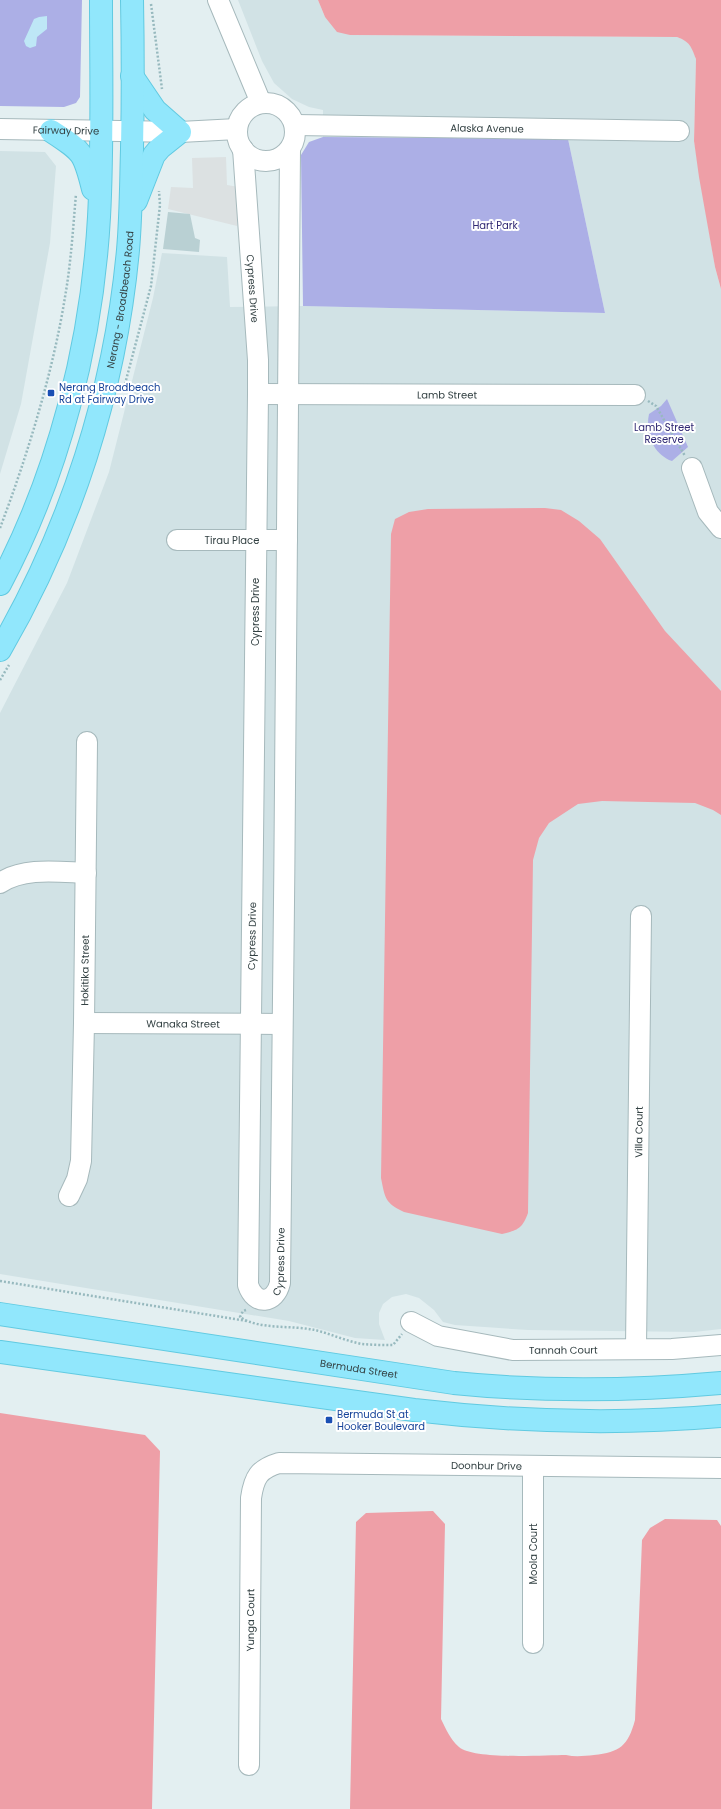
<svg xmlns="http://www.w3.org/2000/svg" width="721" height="1809" font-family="Poppins,sans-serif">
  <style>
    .residential { fill: #d1e2e5 }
    .green { fill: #acafe6 }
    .sand { fill: #bee7f6 }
    .parking { fill: #dce1e2 }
    .water { fill: #ee9fa7 }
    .building { fill: #b9d0d3 }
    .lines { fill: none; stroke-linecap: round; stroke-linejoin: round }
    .minor-casing { stroke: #a6b9bc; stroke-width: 22 }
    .major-casing { stroke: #61cae1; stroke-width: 24 }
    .path { stroke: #97b9be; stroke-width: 2.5; stroke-dasharray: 2 2; stroke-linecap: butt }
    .minor { stroke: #fff; stroke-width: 20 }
    .major { stroke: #91e7fc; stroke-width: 22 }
    .transit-dot { fill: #1a4fb4; stroke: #fff; stroke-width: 1.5 }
    .labels { text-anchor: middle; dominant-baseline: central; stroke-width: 4; stroke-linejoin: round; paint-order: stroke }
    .street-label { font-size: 10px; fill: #334143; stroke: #fff }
    .park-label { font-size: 10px; fill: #302873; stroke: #fff }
    .transit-label { font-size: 10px; fill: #164399; stroke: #fff; text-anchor: start }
  </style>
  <rect width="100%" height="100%" fill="#e3eff1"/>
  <path class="residential" d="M238,0H318L325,17L350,35L677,37L687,41L692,47L696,59L694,141L715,267L721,289V1329L694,1332L528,1330L455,1325L443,1322L434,1310L419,1298L406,1294L392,1297L383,1304L379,1313V1324L385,1340L355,1338L289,1321L0,1274V713L67,583L109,472L153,298L162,253L227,257L230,307L303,306L605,313L568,139L323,137V110L309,107L292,99L274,83L262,61Z
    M0,151L45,152L56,166L50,243L21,404L0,474Z"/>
  <path class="green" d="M0,0H82L80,97L76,103L64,107L0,106Z
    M323,137L568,139L605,313L303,306L301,155L309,142Z
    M667,399L688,447L672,461C653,454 645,433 649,414L661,406Z"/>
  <path class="sand" d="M47,16V29L37,37L36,46L30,48L26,46L24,41L34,19L39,17Z"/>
  <path class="parking" d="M226,157L227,185L239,187L237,226L168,209L171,187L193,188L192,158Z"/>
  <path class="water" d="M318,0H721V289L715,267L699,177L694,141L696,59C691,46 690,42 677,37L350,35L337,32L325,17Z
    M545,508L561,510L579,521L600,539L665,631L721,691V815L713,810L695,803L602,801L578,804L549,823L539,838L533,860L528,1213C522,1229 518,1230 502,1234L404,1212C385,1203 385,1198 381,1178L391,534L395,519L409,512L428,509Z
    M0,1413L145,1435L160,1451L152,1809H0Z
    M433,1511L445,1524L441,1719C446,1729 450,1739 459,1747C474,1760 544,1755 566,1755C575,1757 584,1756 594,1755C620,1752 628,1746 635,1720L642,1540L650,1528L665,1519L717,1520L721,1526V1809H350L356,1522L366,1513Z"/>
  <path class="building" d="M168,212L190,214L195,238L200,240L199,252L163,249Z"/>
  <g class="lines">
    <defs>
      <g id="minor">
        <path d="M218,0L261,103"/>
        <circle cx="266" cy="132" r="29"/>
        <path id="s1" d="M295,125L679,131"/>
        <path id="s2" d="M0,129L180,132L237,129"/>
        <path id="s3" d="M243,149L258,360V394L248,1285C255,1306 275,1304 280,1283C283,905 290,527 290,149"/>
        <path id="s4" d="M258,394L635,395"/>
        <path d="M692,468L708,512L721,528"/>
        <path id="s5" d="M177,540H287"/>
        <path d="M0,883C24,867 58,872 86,873"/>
        <path id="s6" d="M84,1023L282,1024"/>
        <path id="s7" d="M69,1196L77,1179L81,1161L84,1023L87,742"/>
        <path id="s8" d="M411,1322L438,1336L513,1350L672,1349L721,1345"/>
        <path id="s9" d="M636,1348L641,916"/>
        <path d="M533,1643V1466"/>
        <path id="s10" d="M249,1765L251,1498C254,1477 259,1469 279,1463L721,1468"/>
      </g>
      <g id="major">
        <path d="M132,76L155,110L180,132L160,148L154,155L136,201"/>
        <path d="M51,131C83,152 84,152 93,189"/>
        <path d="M0,584C59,473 92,343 99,217C103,145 101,72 101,0"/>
        <path id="s11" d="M0,650C71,528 115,391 128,250C131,217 131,183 132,149C133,99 133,50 132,0"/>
        <path id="s12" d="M0,1314L454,1383C544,1392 632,1391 721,1383"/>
        <path d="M0,1352L414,1410C517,1422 618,1425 721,1416"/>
      </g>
    </defs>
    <use href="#minor" class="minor-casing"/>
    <use href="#major" class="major-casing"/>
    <path class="path" d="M151,4L162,89
      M125,384L151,286L160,205L159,191
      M648,401L656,406L685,456
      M0,528C27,457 53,372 65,297C71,263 73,228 76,194
      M0,680L9,665
      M0,1281L247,1321
      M246,1310L243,1311L240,1317C259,1330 292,1325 315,1330C331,1334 346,1341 362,1344C372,1345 383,1345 393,1345L402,1334"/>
    <use href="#minor" class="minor"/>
    <use href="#major" class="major"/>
  </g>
  <g class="transit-dot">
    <rect x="47" y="389" width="8" height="8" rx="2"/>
    <rect x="325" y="1416" width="8" height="8" rx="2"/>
  </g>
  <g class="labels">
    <g class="street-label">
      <text stroke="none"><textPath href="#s1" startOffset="192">Alaska Avenue</textPath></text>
      <text stroke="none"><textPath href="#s2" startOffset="66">Fairway Drive</textPath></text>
      <text stroke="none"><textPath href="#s3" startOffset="140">Cypress Drive</textPath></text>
      <text stroke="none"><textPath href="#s11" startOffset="373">Nerang - Broadbeach Road</textPath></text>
      <text stroke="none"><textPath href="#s4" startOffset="189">Lamb Street</textPath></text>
      <text stroke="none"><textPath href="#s5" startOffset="55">Tirau Place</textPath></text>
      <text transform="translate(255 612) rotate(-90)">Cypress Drive</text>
      <text transform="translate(252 936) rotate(-89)">Cypress Drive</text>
      <text stroke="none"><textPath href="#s7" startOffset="228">Hokitika Street</textPath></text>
      <text stroke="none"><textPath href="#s6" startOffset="99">Wanaka Street</textPath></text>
      <text stroke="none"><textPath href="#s9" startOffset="216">Villa Court</textPath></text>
      <text stroke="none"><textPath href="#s3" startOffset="1206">Cypress Drive</textPath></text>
      <text stroke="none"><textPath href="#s8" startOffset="157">Tannah Court</textPath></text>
      <text stroke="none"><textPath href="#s12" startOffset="363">Bermuda Street</textPath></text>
      <text stroke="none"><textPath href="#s10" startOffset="523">Doonbur Drive</textPath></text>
      <text transform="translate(533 1554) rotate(-90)">Moola Court</text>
      <text stroke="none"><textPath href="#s10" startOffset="145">Yunga Court</textPath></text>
    </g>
    <g class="park-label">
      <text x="495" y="225">Hart Park</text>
      <text x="664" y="427">Lamb Street<tspan x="664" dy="12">Reserve</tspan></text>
    </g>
    <g class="transit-label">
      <text x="59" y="387">Nerang Broadbeach<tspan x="59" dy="12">Rd at Fairway Drive</tspan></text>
      <text x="337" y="1414">Bermuda St at<tspan x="337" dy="12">Hooker Boulevard</tspan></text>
    </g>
  </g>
</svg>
